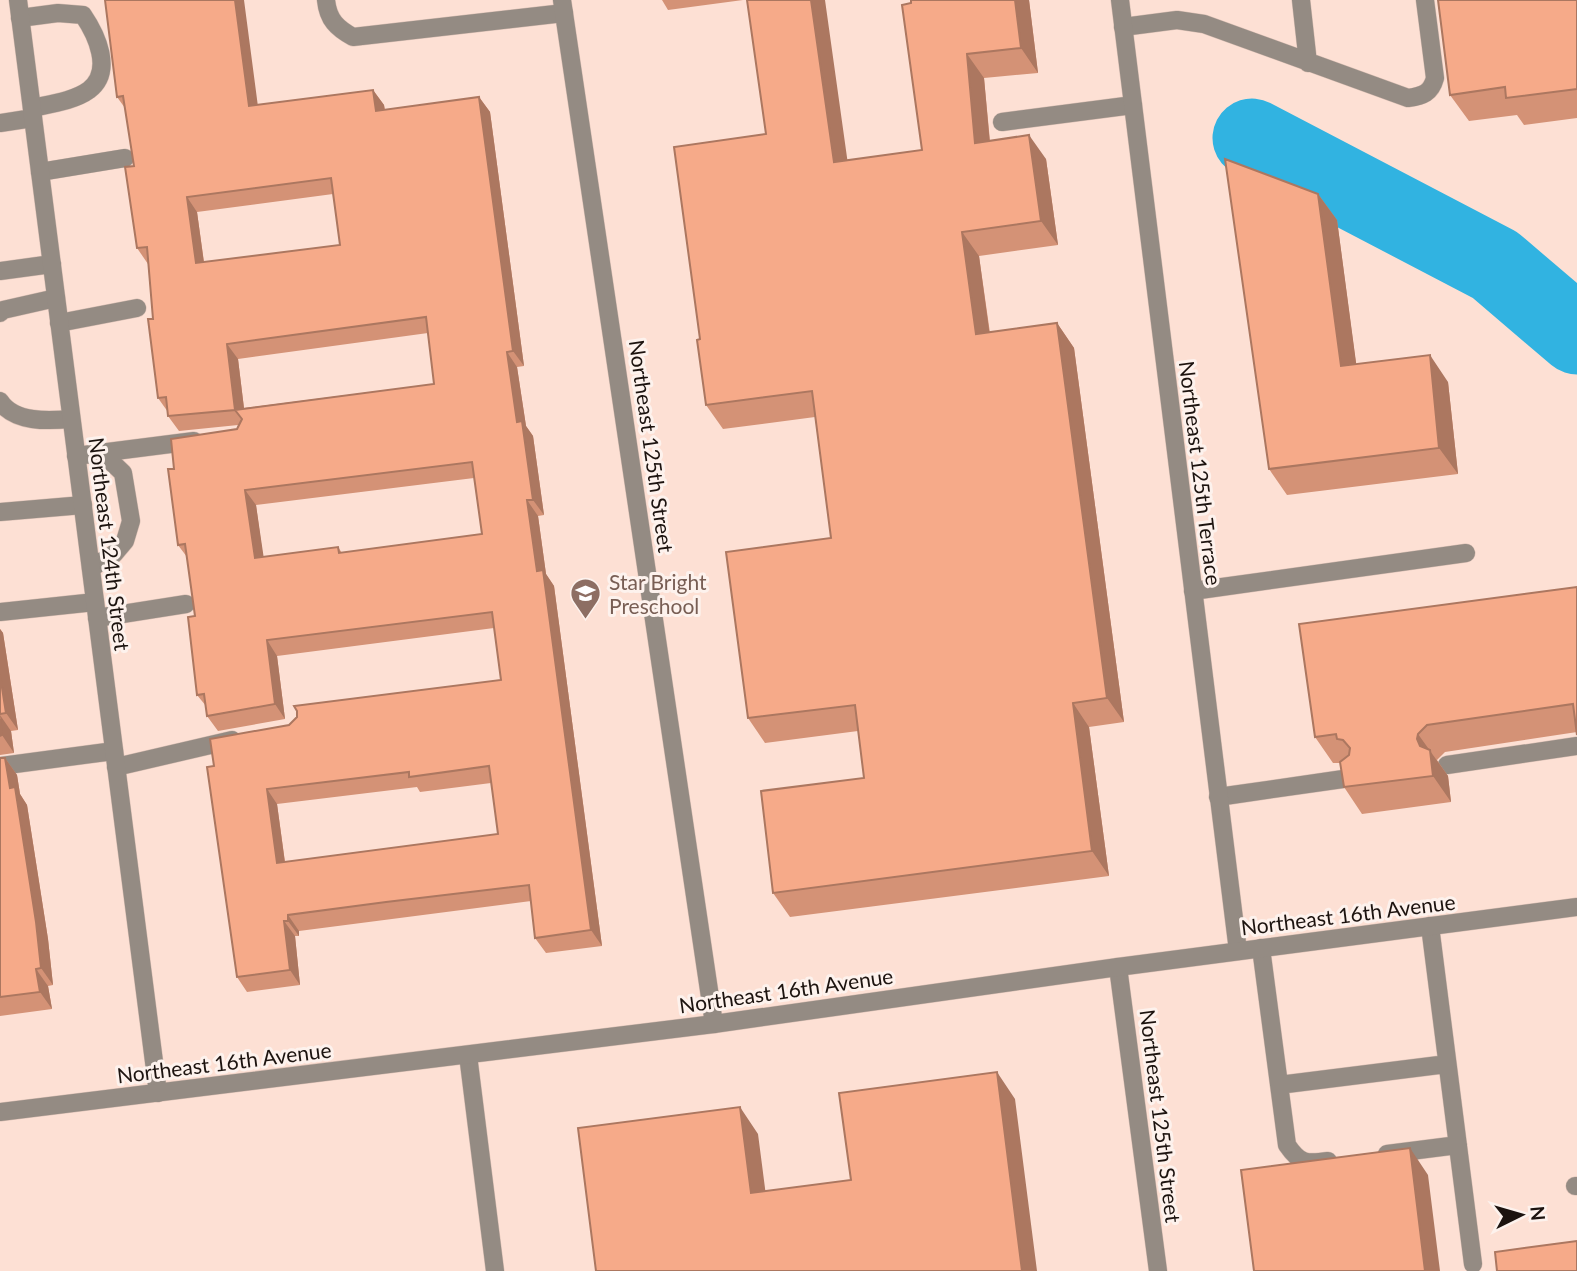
<svg xmlns="http://www.w3.org/2000/svg" width="1577" height="1271" font-family="Lato,sans-serif">
  <style>
    .lines { fill: none; stroke-linecap: round; stroke-linejoin: round }
    .river { stroke: #31b3e1; stroke-width: 79 }
    .service-casing { stroke: #d9bfb4; stroke-width: 19 }
    .minor-casing { stroke: #d9bfb4; stroke-width: 19 }
    .tertiary-casing { stroke: #d9bfb4; stroke-width: 19 }
    .service { stroke: #948b83; stroke-width: 18 }
    .minor { stroke: #948b83; stroke-width: 18 }
    .tertiary { stroke: #948b83; stroke-width: 18 }
    .wall { fill: #d49276; fill-rule: evenodd }
    .shaded-wall { fill: #ac7760 }
    .building { fill: #f6aa89; stroke: #ac7760; stroke-width: 2; fill-rule: evenodd }
    .labels { text-anchor: middle; dominant-baseline: central; stroke-width: 6; stroke-linejoin: round; paint-order: stroke }
    .street-label { font-size: 21px; fill: #1c130f; stroke: #fdf2ed }
    .education-label { font-size: 21px; fill: #785e54; stroke: #fdf2ed; text-anchor: start }
  </style>
  <rect width="100%" height="100%" fill="#fde0d4"/>
  <g class="lines">
    <path class="river" d="M1252,138L1495,265L1577,335"/>
    <defs>
      <path id="service" d="M326,0C328,20 337,28 353,37L564,13
        M1301,0L1308,63
        M20,18L58,13L83,15C96,34 114,71 89,90C74,101 50,104 32,108
        M1123,27L1177,20L1204,24L1408,98C1423,96 1431,93 1435,78L1425,0
        M1002,122L1133,105
        M0,123L33,118
        M40,172L125,158
        M0,271L52,264
        M0,313L3,310L56,298
        M59,323L137,308
        M0,401C14,423 49,421 71,419
        M76,456L194,441
        M0,512L83,505
        M91,568L114,554L125,541L131,521L123,473L102,453
        M1193,591L1466,553
        M0,612L95,602
        M97,618L186,604
        M1447,765L1577,746
        M0,766L114,751
        M116,767L232,740
        M1218,797L1357,777
        M1430,926L1473,1264
        M1261,948L1287,1145C1300,1164 1306,1164 1328,1161
        M1279,1085L1447,1064
        M1387,1154L1458,1145
        M1575,1186H1577"/>
      <path id="minor" d="M18,0L158,1093
        M562,0L714,1024
        M1120,0L1238,951
        M1118,967L1158,1271
        M468,1055L495,1271"/>
      <path id="tertiary" d="M0,1112L714,1024L1118,967L1577,907"/>
    </defs>
    <use href="#service" class="service-casing"/>
    <use href="#minor" class="minor-casing"/>
    <use href="#tertiary" class="tertiary-casing"/>
    <use href="#service" class="service"/>
    <use href="#minor" class="minor"/>
    <use href="#tertiary" class="tertiary"/>
  </g>
  <path class="wall" d="M105,0L258,105L373,90L384,105L385,110L479,97L490,112L524,366L517,367L526,426L533,436L544,515L538,516L546,574L554,586L602,946L546,953L535,938L531,901L299,931V936H295L300,985L247,992L237,977L214,766L289,725L501,680L494,628L277,656L285,719L218,731L207,716L206,706L197,695L195,616L187,557L178,545L174,469L237,429L238,425L179,431L168,416V412L158,398L153,319L148,264L137,248L134,166L125,108L117,97ZM333,194L340,245L204,262L197,212ZM428,333L434,384L244,408L238,359ZM474,478L482,534L342,553L338,547L263,557L256,505ZM491,783L498,834L285,862L277,804L417,787L420,792Z
    M662,0H743L668,10Z
    M1029,0L1038,73L984,78L990,141L1046,159L1058,245L979,256L990,333L1057,323L1074,348L1124,722L1089,727L1109,876L790,917L773,893L864,778L858,731L765,743L748,718L831,538L815,417L723,429L706,405L847,160L922,150L902,5Z
    M1577,0V118L1524,125L1517,115L1469,121L1450,95Z
    M1318,194L1337,220L1356,364L1448,382L1458,474L1287,495L1269,469Z
    M1577,587V732L1445,752L1437,760L1448,776L1451,802L1362,814L1344,787L1340,763H1333L1315,737Z
    M0,629L3,633L18,730L11,731L14,753L0,755Z
    M0,758H5L17,775L20,794L27,805L48,939L53,985L48,986L52,1009L0,1016Z"/>
  <path class="shaded-wall" d="M235,0H244L260,122L249,106Z
    M811,0H825L851,186L834,162Z
    M1015,0H1029L1038,73L1021,48Z
    M967,54L984,78L992,167L975,143Z
    M373,90L384,105L387,126L376,111Z
    M479,97L490,112L524,366L513,351Z
    M1029,135L1046,159L1058,245L1041,221Z
    M1318,194L1337,220L1360,392L1341,366Z
    M187,197L197,212L206,278L196,263Z
    M962,232L979,256L993,359L976,334Z
    M1057,323L1074,348L1124,722L1107,698Z
    M227,344L238,359L246,425L235,410Z
    M507,352L517,367L526,426L533,436L544,515L533,500L517,422Z
    M1430,355L1448,382L1458,474L1439,448Z
    M245,490L256,505L266,573L255,558Z
    M527,500L538,516L546,574L554,586L602,946L591,930Z
    M0,629L3,633L18,730L6,713L0,675Z
    M267,640L277,656L285,719L275,704Z
    M1073,703L1089,727L1109,876L1092,851Z
    M0,715L11,731L14,753L2,735Z
    M1418,734L1448,776L1451,802L1433,776L1417,739Z
    M5,758L17,775L20,794L27,805L48,939L53,985L41,968L10,788Z
    M267,789L277,804L287,878L277,863Z
    M288,915L299,931V936L288,921Z
    M284,921L295,936L300,985L290,970Z
    M36,969L48,986L52,1009L40,992Z
    M997,1072L1015,1099L1037,1271H1022Z
    M740,1107L758,1134L769,1219L751,1193Z
    M1410,1148L1428,1175L1440,1271H1425Z"/>
  <path class="building" d="M105,0H235L249,106L373,90L376,111L479,97L513,351L507,352L517,422L522,421L533,500H527L537,571L543,570L591,930L535,938L529,885L386,902L288,915V921H284L290,970L237,977L207,767L214,766L210,739L289,725L297,717V711L294,706L501,680L492,612L267,640L275,704L207,716L204,694L197,695L188,617L195,616L185,544L178,545L168,469H174L171,439L237,429L242,419L235,410L434,384L426,317L227,344L235,410L168,416L166,397L158,398L148,319H153L147,247L137,248L125,167L134,166L123,96L117,97ZM331,178L340,245L196,263L187,197ZM472,462L482,534L339,553L338,547L255,558L245,490ZM489,766L498,834L277,863L267,789L409,772V777Z
    M747,0H811L834,162L922,150L902,5L911,3V0H1015L1021,48L967,54L975,143L1029,135L1041,221L962,232L976,334L1057,323L1107,698L1073,703L1092,851L773,893L761,791L864,778L855,705L748,718L726,552L831,538L812,391L706,405L697,340L700,339L674,147L766,134Z
    M1438,0H1577V89L1506,98L1505,87L1450,95Z
    M1225,159L1318,194L1341,366L1430,355L1439,448L1269,469Z
    M1577,587V735L1573,704L1427,725L1418,734L1417,739L1420,746L1430,750L1433,776L1344,787L1340,762L1349,755L1350,748L1343,740L1337,739L1336,734L1315,737L1299,624Z
    M0,675L6,713L0,714Z
    M0,719L2,735L0,736Z
    M0,758H5L10,788L15,787L36,922L41,968L36,969L40,992L0,997Z
    M997,1072L1022,1271H596L578,1128L740,1107L751,1193L851,1180L839,1093Z
    M1410,1148L1425,1271H1254L1241,1170Z
    M1577,1241V1271H1497L1495,1252Z"/>
  <defs>
    <symbol id="school-pin" viewBox="-11 -11 22 30"><path d="M0 17L-7.5 6A9.5 9.5 0 1 1 7.5 6Z" fill="#8d6e63" stroke="#fdf2ed"/><path d="M0-5L7-2L0 1L-7-2ZM-4 1L0 2.5L4 1V4Q0 6-4 4Z" fill="#fff"/></symbol>
  </defs>
  <g fill-rule="evenodd">
    <use href="#school-pin" x="568" y="576" width="35" height="47"/>
  </g>
  <g class="labels">
    <g class="street-label">
      <text transform="translate(652 446) rotate(82)">Northeast 125th Street</text>
      <text transform="translate(1201 473) rotate(83)">Northeast 125th Terrace</text>
      <text transform="translate(110 544) rotate(83)">Northeast 124th Street</text>
      <text transform="translate(1348 914) rotate(-7)">Northeast 16th Avenue</text>
      <text transform="translate(786 990) rotate(-8)">Northeast 16th Avenue</text>
      <text transform="translate(224 1062) rotate(-7)">Northeast 16th Avenue</text>
      <text transform="translate(1161 1116) rotate(83)">Northeast 125th Street</text>
    </g>
    <g class="education-label">
      <text x="609" y="581">Star Bright<tspan x="609" dy="24">Preschool</tspan></text>
    </g>
  </g>
  <g transform="translate(1521 1215) rotate(85)" stroke="#fdf2ed" stroke-width="5" paint-order="stroke">
  <path d="M0-5L12 26L0 18L-12 26Z" fill="#1c130f"/>
  <text y="-10" font-size="19" font-weight="bold" text-anchor="middle" fill="#1c130f">N</text>
  </g>
</svg>
